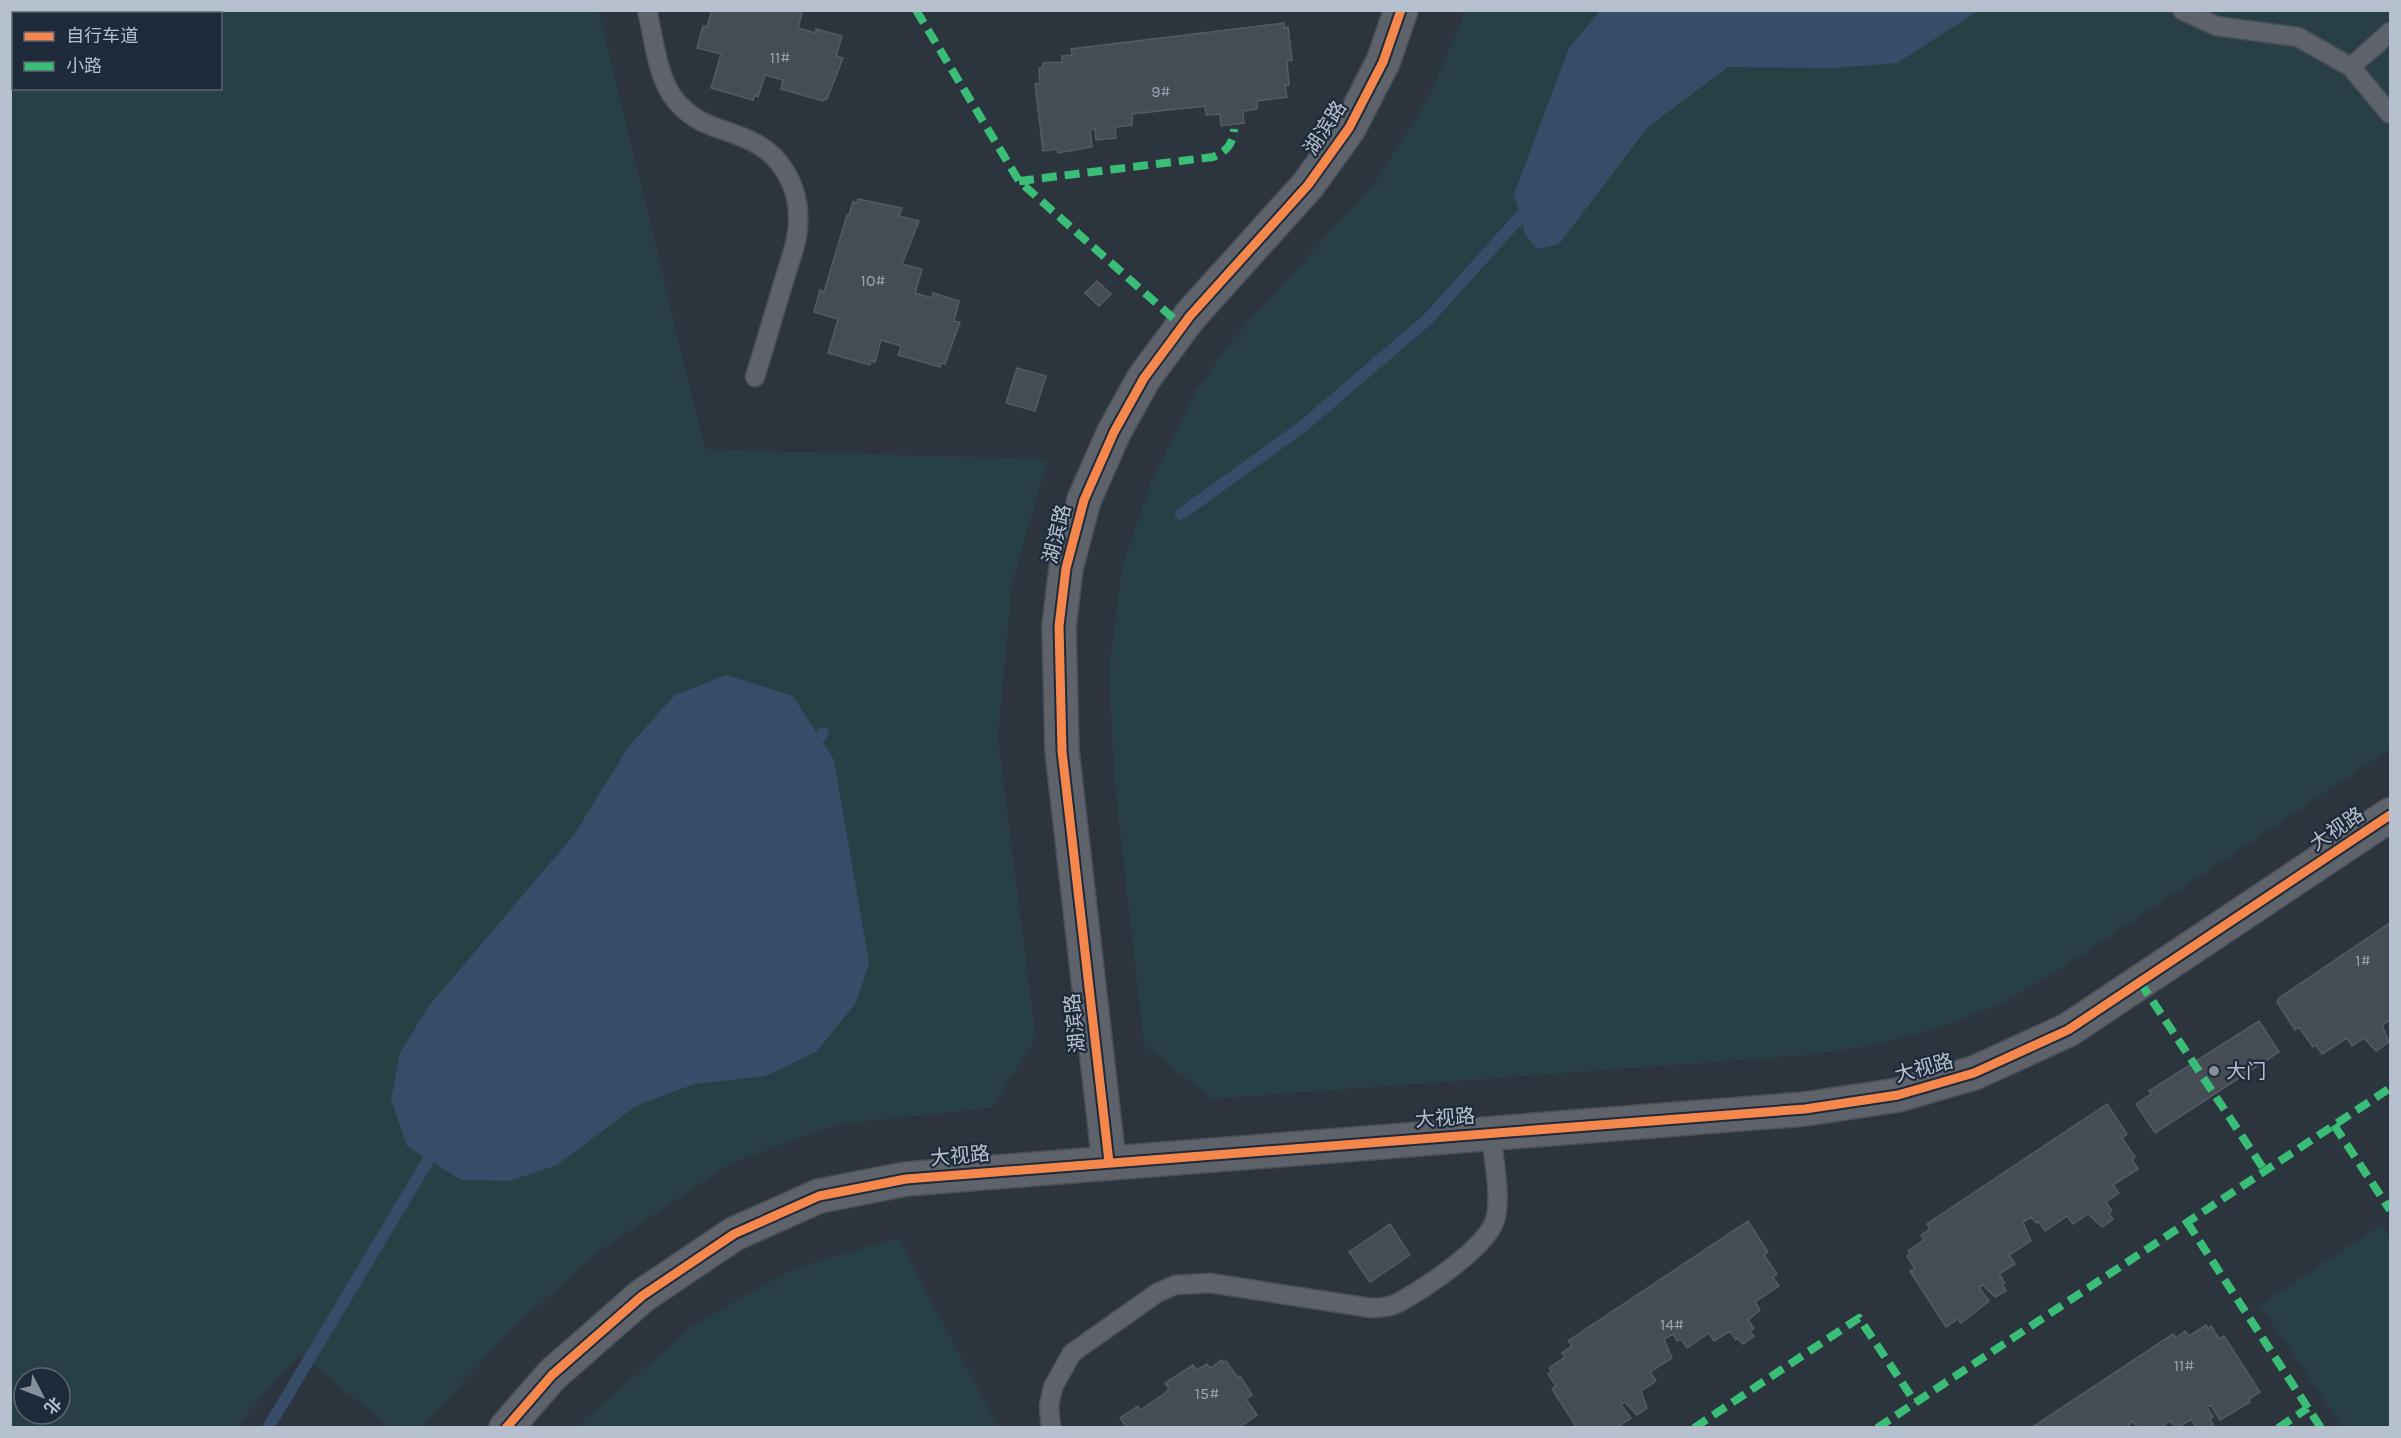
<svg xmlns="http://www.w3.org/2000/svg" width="2401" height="1438" font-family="Karla,'Noto Sans SC',sans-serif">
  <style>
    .green { fill: #284045; fill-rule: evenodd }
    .water { fill: #374c69 }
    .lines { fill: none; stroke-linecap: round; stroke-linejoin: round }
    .stream { stroke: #374c69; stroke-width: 12 }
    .building { fill: #454c54; stroke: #545b65; stroke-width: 1.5 }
    .service-casing { stroke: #4b5058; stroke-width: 21 }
    .minor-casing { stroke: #4b5058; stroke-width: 36 }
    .service { stroke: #5d626b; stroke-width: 18 }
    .minor { stroke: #5d626b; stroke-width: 33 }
    .quiet { stroke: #3abd76; stroke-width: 8; stroke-dasharray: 15 8; stroke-linecap: butt }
    .cycleway-casing { stroke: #1e2a3a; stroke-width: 13 }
    .cycleway { stroke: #f5874c; stroke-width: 9 }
    .poi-dot { fill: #868f9c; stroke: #1e2a3a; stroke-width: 2 }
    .labels { text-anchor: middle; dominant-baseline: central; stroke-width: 4.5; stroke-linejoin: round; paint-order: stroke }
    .number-label { font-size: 16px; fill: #9aa3b0 }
    .street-label { font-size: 20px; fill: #b7c0ce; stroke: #1e2a3a }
    .poi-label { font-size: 20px; fill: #b7c0ce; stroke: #1e2a3a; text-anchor: start }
  </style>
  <rect width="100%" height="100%" fill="#2c343e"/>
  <path class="green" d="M10,11H599L705,449L1048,459L1012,583L998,739L1036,1038L992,1108L839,1124L731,1163L602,1249L515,1326L421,1427H390L299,1354L236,1427H11ZM14,14H220V88H14ZM24,1378H60V1414H24Z
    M1463,11H2390V749L2064,967L2000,1004L1944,1026L1874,1045L1809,1055L1213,1099L1144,1045L1114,777L1109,669L1122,567L1152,480L1195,392L1229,344L1376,181L1429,97L1461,22Z
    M2381,1225L2390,1239V1427H2342L2260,1305Z
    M898,1238L998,1427H578L586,1418L694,1325L795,1268Z"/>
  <path class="water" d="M1600,11V10L1978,11L1897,63L1834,68L1728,67L1648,127L1559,244L1537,249L1525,234L1514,194L1569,48Z
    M726,675L793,696L834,760L869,963L856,1003L817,1051L766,1076L694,1084L636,1106L557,1165L509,1181L461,1180L407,1146L391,1100L400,1053L428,1007L574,835L629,746L675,695Z"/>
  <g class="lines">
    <path class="stream" d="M1181,514L1302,427L1428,319L1521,216
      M809,747L823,733
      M268,1428L429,1159L439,1147"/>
  </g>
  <path class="building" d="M712,10H803L798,28L816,33V29L842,36L836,56L843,58L827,99L825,98L823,101L781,89L783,80L765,75L758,97L755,95L753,100L711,88L721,54L697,48L703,26L707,27Z
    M1284,23V28L1288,27L1292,60L1287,61L1289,85L1285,84L1287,97L1257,101V109L1243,111L1244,123L1221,126L1220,114L1206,115L1205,106L1132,114V125L1115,127L1116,138L1096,140L1095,129L1090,130L1092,147L1058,153L1057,149L1043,151L1035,84L1040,83L1039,68L1043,67V63L1062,62V56L1072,55L1071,49Z
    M858,199L902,208L899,216L919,221L902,264L922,269L915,293L932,298L933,293L959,301L954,321L960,322L945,364L941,363L940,367L898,355L901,346L881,340L875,362L871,361L870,365L828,353L838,319L814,312L820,290L824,292L847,215H849L853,202L857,203Z
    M1097,281L1111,294L1099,306L1085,293Z
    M1017,368L1046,376L1035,411L1006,403Z
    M2390,923V1020L2382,1025L2389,1042L2376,1051L2364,1038L2352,1046L2347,1038L2322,1054L2316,1045L2313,1047L2299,1027L2295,1030L2277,1002L2279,998Z
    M2259,1021L2279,1052L2155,1133L2136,1104L2151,1094L2149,1091Z
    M2107,1104L2127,1134L2122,1138L2135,1157L2132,1160L2138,1169L2113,1185L2119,1193L2106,1202L2112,1211L2109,1214L2113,1219L2102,1227L2088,1214L2073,1224L2067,1216L2045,1231L2039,1222L2036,1223L2031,1217L2023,1222L2031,1241L2009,1255L2015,1264L1999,1274L2005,1283L2002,1284L2006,1291L1995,1297L1983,1285L1979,1287L1989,1301L1961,1323L1958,1319L1946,1327L1910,1271L1915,1269L1907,1256L1910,1254L1908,1251L1924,1240L1921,1235L1930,1229L1927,1224Z
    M1748,1221L1768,1252L1764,1255L1777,1274L1773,1277L1779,1286L1755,1302L1760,1310L1748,1320L1754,1328L1750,1331L1754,1336L1743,1344L1738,1338L1736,1340L1730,1331L1714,1341L1709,1333L1687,1348L1681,1339L1677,1341L1673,1334L1664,1339L1672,1358L1650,1372L1656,1381L1641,1391L1647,1408L1637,1415L1625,1402L1621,1405L1631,1418L1616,1428H1577L1552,1389L1556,1386L1548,1374L1552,1372L1549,1368L1565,1357L1562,1353L1572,1346L1568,1341Z
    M1390,1224L1410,1255L1370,1282L1349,1252Z
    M2206,1325L2208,1329L2211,1326L2219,1339L2224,1336L2260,1392L2249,1399L2250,1402L2220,1420L2211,1405L2207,1407L2213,1417L2210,1419L2213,1425L2209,1428L2196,1427L2191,1419L2177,1428L2170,1421L2160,1428H2138L2133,1421L2126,1428H2031L2173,1334L2176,1338L2185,1331L2189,1336Z
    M1222,1360L1223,1363L1226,1361L1238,1378L1240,1376L1252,1395L1246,1399L1257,1415L1238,1428H1127L1120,1418L1138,1406L1140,1410L1164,1394L1169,1389L1165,1383L1193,1365L1197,1370L1207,1364L1210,1368Z"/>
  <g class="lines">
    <defs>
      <path id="service" d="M647,10C654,38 657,79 676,101C699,128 722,127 751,141C783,156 800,189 798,223C798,243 789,262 784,281C774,313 765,345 755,377
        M2182,10L2216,26L2298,37L2351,67L2390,114
        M2351,67L2390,32
        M1051,1428L1049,1406L1053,1387L1072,1353L1157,1293L1175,1285L1210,1283L1371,1308C1380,1308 1390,1307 1398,1303C1425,1288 1486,1248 1495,1220C1502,1198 1493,1157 1491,1133"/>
      <path id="minor" d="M1109,1162L1062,751L1059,626L1066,568L1084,500L1114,432L1144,378L1190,316L1308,185L1349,128L1383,62L1401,10
        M506,1428L552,1375L642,1296L734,1234L819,1196L906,1179L1805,1109L1898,1095L1974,1073L2068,1030L2390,815"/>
    </defs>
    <use href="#service" class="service-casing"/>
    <use href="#minor" class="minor-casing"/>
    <use href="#service" class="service"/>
    <use href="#minor" class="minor"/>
    <path class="quiet" d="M916,10L1019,181L1182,326
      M1019,181L1213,157C1227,151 1233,144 1234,129
      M2140,982L2265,1171
      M2334,1125L2390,1210
      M2187,1222L2321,1428
      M1694,1428L1859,1318L1915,1402
      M1877,1428L2390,1088
      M2278,1428L2308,1408"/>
    <defs>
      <path id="cycleway" d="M1109,1162L1062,751L1059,626L1066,568L1084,500L1114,432L1144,378L1190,316L1308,185L1349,128L1383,62L1401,10
        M506,1428L552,1375L642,1296L734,1234L819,1196L906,1179L1805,1109L1898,1095L1974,1073L2068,1030L2390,815"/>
    </defs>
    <use href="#cycleway" class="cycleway-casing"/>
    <use href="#cycleway" class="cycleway"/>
  </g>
  <circle class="poi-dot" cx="2214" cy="1071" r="6"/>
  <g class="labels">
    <g class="number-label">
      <text x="780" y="57">11#</text>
      <text x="1161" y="91">9#</text>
      <text x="873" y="280">10#</text>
      <text x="2363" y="960">1#</text>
      <text x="1672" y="1324">14#</text>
      <text x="2184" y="1365">11#</text>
      <text x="1207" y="1393">15#</text>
    </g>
    <g class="street-label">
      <text transform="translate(1325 128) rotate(-57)">湖滨路</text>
      <text transform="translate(1057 534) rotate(-76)">湖滨路</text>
      <text transform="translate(2337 829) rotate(-34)">大视路</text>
      <text transform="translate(1075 1023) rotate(-96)">湖滨路</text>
      <text transform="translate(1924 1068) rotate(-15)">大视路</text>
      <text transform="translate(1445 1118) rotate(-4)">大视路</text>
      <text transform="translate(960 1156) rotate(-5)">大视路</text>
    </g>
    <g class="poi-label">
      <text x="2226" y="1071">大门</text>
    </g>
  </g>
  <rect width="2401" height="1438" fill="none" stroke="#b7c0ce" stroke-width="24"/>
  <rect x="12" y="12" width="210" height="78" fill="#1e2a3a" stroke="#5b6675" stroke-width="1.5"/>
  <rect x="24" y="32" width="30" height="9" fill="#f5874c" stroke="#5b6675" stroke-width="1.5"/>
  <text x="66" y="42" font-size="18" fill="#b7c0ce">自行车道</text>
  <rect x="24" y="62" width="30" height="9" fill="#3abd76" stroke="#5b6675" stroke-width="1.5"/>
  <text x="66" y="72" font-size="18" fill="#b7c0ce">小路</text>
  <g transform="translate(42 1396) rotate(132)"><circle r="28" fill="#1e2a3a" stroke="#5b6675" stroke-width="1.5"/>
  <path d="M0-4.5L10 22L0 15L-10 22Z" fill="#868f9c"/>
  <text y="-9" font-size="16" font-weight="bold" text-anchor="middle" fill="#b7c0ce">北</text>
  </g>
</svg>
